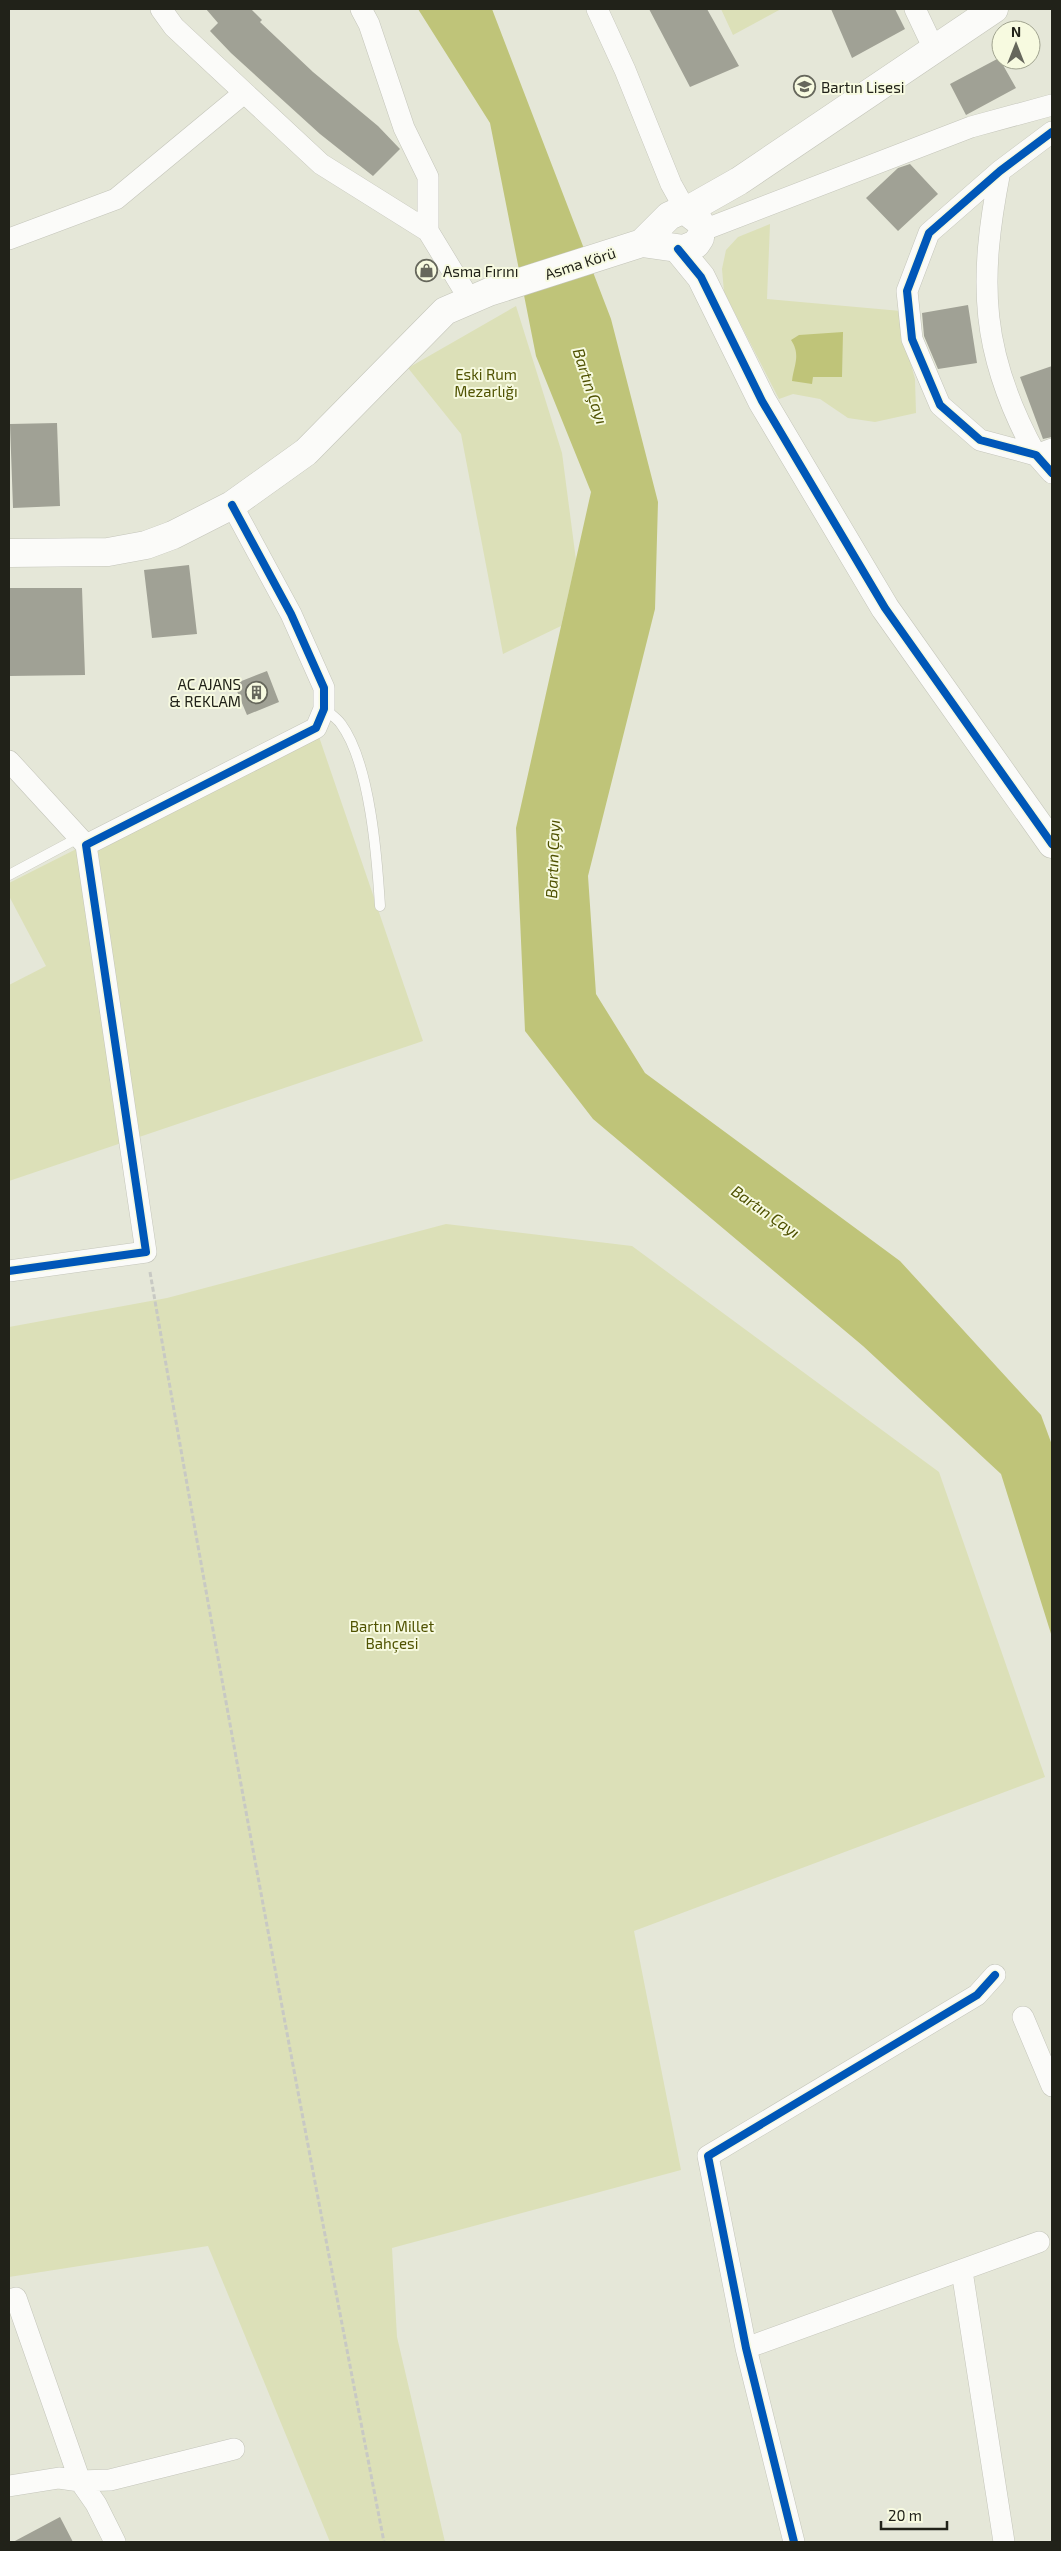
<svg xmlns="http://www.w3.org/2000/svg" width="1061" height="2551" font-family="'Exo 2',sans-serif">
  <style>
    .green { fill: #dce0b8 }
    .water { fill: #bfc479 }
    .building { fill: #a0a195 }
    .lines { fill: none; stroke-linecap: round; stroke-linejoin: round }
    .lane-casing { stroke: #c4c5ba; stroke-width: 11 }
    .street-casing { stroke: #c4c5ba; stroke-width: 22 }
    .secondary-casing { stroke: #c4c5ba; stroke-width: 29 }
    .path { stroke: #c8c9c4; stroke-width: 3; stroke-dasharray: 5 2.5; stroke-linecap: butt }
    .lane { stroke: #fbfbf9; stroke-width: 10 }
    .street { stroke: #fbfbf9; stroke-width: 21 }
    .secondary { stroke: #fbfbf9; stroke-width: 28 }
    .cycleway-casing { stroke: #f7fae0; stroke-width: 11 }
    .cycleway { stroke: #0057b8; stroke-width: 8 }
    .labels { text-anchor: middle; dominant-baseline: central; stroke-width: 4; stroke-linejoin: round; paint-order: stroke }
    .poi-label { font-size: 15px; fill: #212219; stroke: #f7fae0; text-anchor: start }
    .street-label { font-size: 15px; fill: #212219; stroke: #f7fae0 }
    .park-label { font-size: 15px; fill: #505302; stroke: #f7fae0 }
    .water-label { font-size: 16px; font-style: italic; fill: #4e5100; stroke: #f7fae0 }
  </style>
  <rect width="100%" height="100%" fill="#e5e7d8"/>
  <path class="green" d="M721,9H781L733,35Z
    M770,224L767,299L901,311L903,335L915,379L916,413L875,422L848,418L820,399L793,394L779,399L724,292L722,269L726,250L738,237Z
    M516,306L562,453L576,560L561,626L503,654L461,434L408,368Z
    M316,728L423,1041L9,1181V985L46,966L9,896V883Z
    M446,1224L632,1246L939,1472L1045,1777L634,1931L681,2170L392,2248L397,2337L445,2542H330L208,2246L9,2277V1327L167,1298Z"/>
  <path class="water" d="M418,9H492L611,319L658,502L655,609L588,876L596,994L645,1073L900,1261L1041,1415L1052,1445V1637L1001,1474L863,1346L593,1119L525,1031L516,828L591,492L536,356L490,123Z
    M843,332L842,377H813L812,384L792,381C794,365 801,355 791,340L799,335Z"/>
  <path class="building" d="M206,9H251L262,20L260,22L313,72L378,126L400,149L373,176L320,134L231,53L210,31L218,23Z
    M649,9H707L739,66L690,87Z
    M831,9H895L905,29L852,58Z
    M999,58L1016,88L966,115L950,84Z
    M910,164L938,194L898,231L866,198L898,168Z
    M968,305L977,363L938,369L924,336L922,313Z
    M1052,366V437L1043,439L1020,377Z
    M57,423L60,506L13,508L10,424Z
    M189,565L197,634L152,638L144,570Z
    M9,588H82L85,675L9,676Z
    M267,671L279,702L247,715L234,684Z
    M60,2517L73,2542H13Z"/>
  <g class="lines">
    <defs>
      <path id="lane" d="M324,709C329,713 337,718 341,724C370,763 377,857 380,906
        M9,875L80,837"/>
      <path id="street" d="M161,9L174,27L321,164L428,231L470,300
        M361,9L369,24L404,128L428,177V231
        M597,9L625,70L671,184L686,211
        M915,9L934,49
        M1052,132L1000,171L929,233L907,291L912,339L940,405L980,440L1036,455L1052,473
        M1000,171C978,282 980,354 1036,455L1052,449
        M701,231L971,127L1052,105
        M9,239L116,199L244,93
        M9,761L86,845
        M9,1271L146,1252L86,845L316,728L324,709V688L291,614L232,505
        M1023,2017L1052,2086
        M962,2271L1004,2542
        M9,2300L16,2298L80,2481L96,2504L115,2542
        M746,2348L1039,2242
        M9,2486L59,2478L80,2481L110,2480L234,2449
        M794,2542L746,2348L708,2156L977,1995L995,1975"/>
      <path id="secondary" d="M686,211L739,181L994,9
        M642,243L669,216L680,211H686L699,221
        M678,249L701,277L762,401L885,608L1052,844
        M9,553L108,552L146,545L173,535L232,505L306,452L445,311L489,292L642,243L684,249L696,244L700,238"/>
    </defs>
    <use href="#lane" class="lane-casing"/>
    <use href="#street" class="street-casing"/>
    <use href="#secondary" class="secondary-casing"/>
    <path class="path" d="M150,1272C223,1696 302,2119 384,2542"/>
    <use href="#lane" class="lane"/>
    <use href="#street" class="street"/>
    <use href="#secondary" class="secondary"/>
    <defs>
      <path id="cycleway" d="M1052,132L1000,171L929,233L907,291L912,339L940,405L980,440L1036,455L1052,473
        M678,249L701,277L762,401L885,608L1052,844
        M9,1271L146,1252L86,845L316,728L324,709V688L291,614L232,505
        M794,2542L746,2348L708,2156L977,1995L995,1975"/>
    </defs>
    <use href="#cycleway" class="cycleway-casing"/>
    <use href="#cycleway" class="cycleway"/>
  </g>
  <defs>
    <symbol id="school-ring" viewBox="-11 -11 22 22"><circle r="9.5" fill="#f7fae0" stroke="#66675c" stroke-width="1.5"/><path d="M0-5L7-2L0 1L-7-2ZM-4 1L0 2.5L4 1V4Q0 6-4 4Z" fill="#66675c"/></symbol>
    <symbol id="shop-ring" viewBox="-11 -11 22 22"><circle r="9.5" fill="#f7fae0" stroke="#66675c" stroke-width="1.5"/><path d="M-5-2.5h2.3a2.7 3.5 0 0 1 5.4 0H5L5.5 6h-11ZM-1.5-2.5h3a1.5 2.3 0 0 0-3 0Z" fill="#66675c"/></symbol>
    <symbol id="building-ring" viewBox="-11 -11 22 22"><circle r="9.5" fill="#f7fae0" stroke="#66675c" stroke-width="1.5"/><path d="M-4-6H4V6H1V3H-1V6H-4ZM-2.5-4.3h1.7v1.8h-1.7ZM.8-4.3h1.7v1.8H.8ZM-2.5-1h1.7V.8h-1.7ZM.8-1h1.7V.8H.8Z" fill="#66675c"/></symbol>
  </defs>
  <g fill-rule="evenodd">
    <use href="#school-ring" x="792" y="74" width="25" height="25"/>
    <use href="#shop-ring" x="414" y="258" width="25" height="25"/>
    <use href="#building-ring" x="244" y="680" width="25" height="25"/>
  </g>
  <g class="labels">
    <g class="poi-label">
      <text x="821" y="87">Bartın Lisesi</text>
      <text x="443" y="271">Asma Fırını</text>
      <text x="241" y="684" text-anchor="end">AC AJANS<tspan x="241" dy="17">&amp; REKLAM</tspan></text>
    </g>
    <g class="street-label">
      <text transform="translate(580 263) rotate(-18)">Asma Körü</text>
    </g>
    <g class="park-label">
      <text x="486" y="374">Eski Rum<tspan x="486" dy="17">Mezarlığı</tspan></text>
      <text x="392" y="1626">Bartın Millet<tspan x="392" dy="17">Bahçesi</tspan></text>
    </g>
    <g class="water-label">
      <text transform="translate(591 386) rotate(72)">Bartın Çayı</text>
      <text transform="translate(552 859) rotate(-88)">Bartın Çayı</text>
      <text transform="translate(766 1211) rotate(35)">Bartın Çayı</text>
    </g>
  </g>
  <rect width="1061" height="2551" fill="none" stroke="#212219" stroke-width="20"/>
  <g transform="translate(1016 45)"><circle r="24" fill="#f7fae0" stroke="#a1a490"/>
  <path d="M0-4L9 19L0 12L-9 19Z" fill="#66675c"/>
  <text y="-8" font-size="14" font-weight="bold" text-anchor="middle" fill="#212219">N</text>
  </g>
  <path d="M881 2521v8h66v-8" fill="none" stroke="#212219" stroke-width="2.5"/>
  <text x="888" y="2521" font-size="15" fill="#212219" stroke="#f7fae0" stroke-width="4" paint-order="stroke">20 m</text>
</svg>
